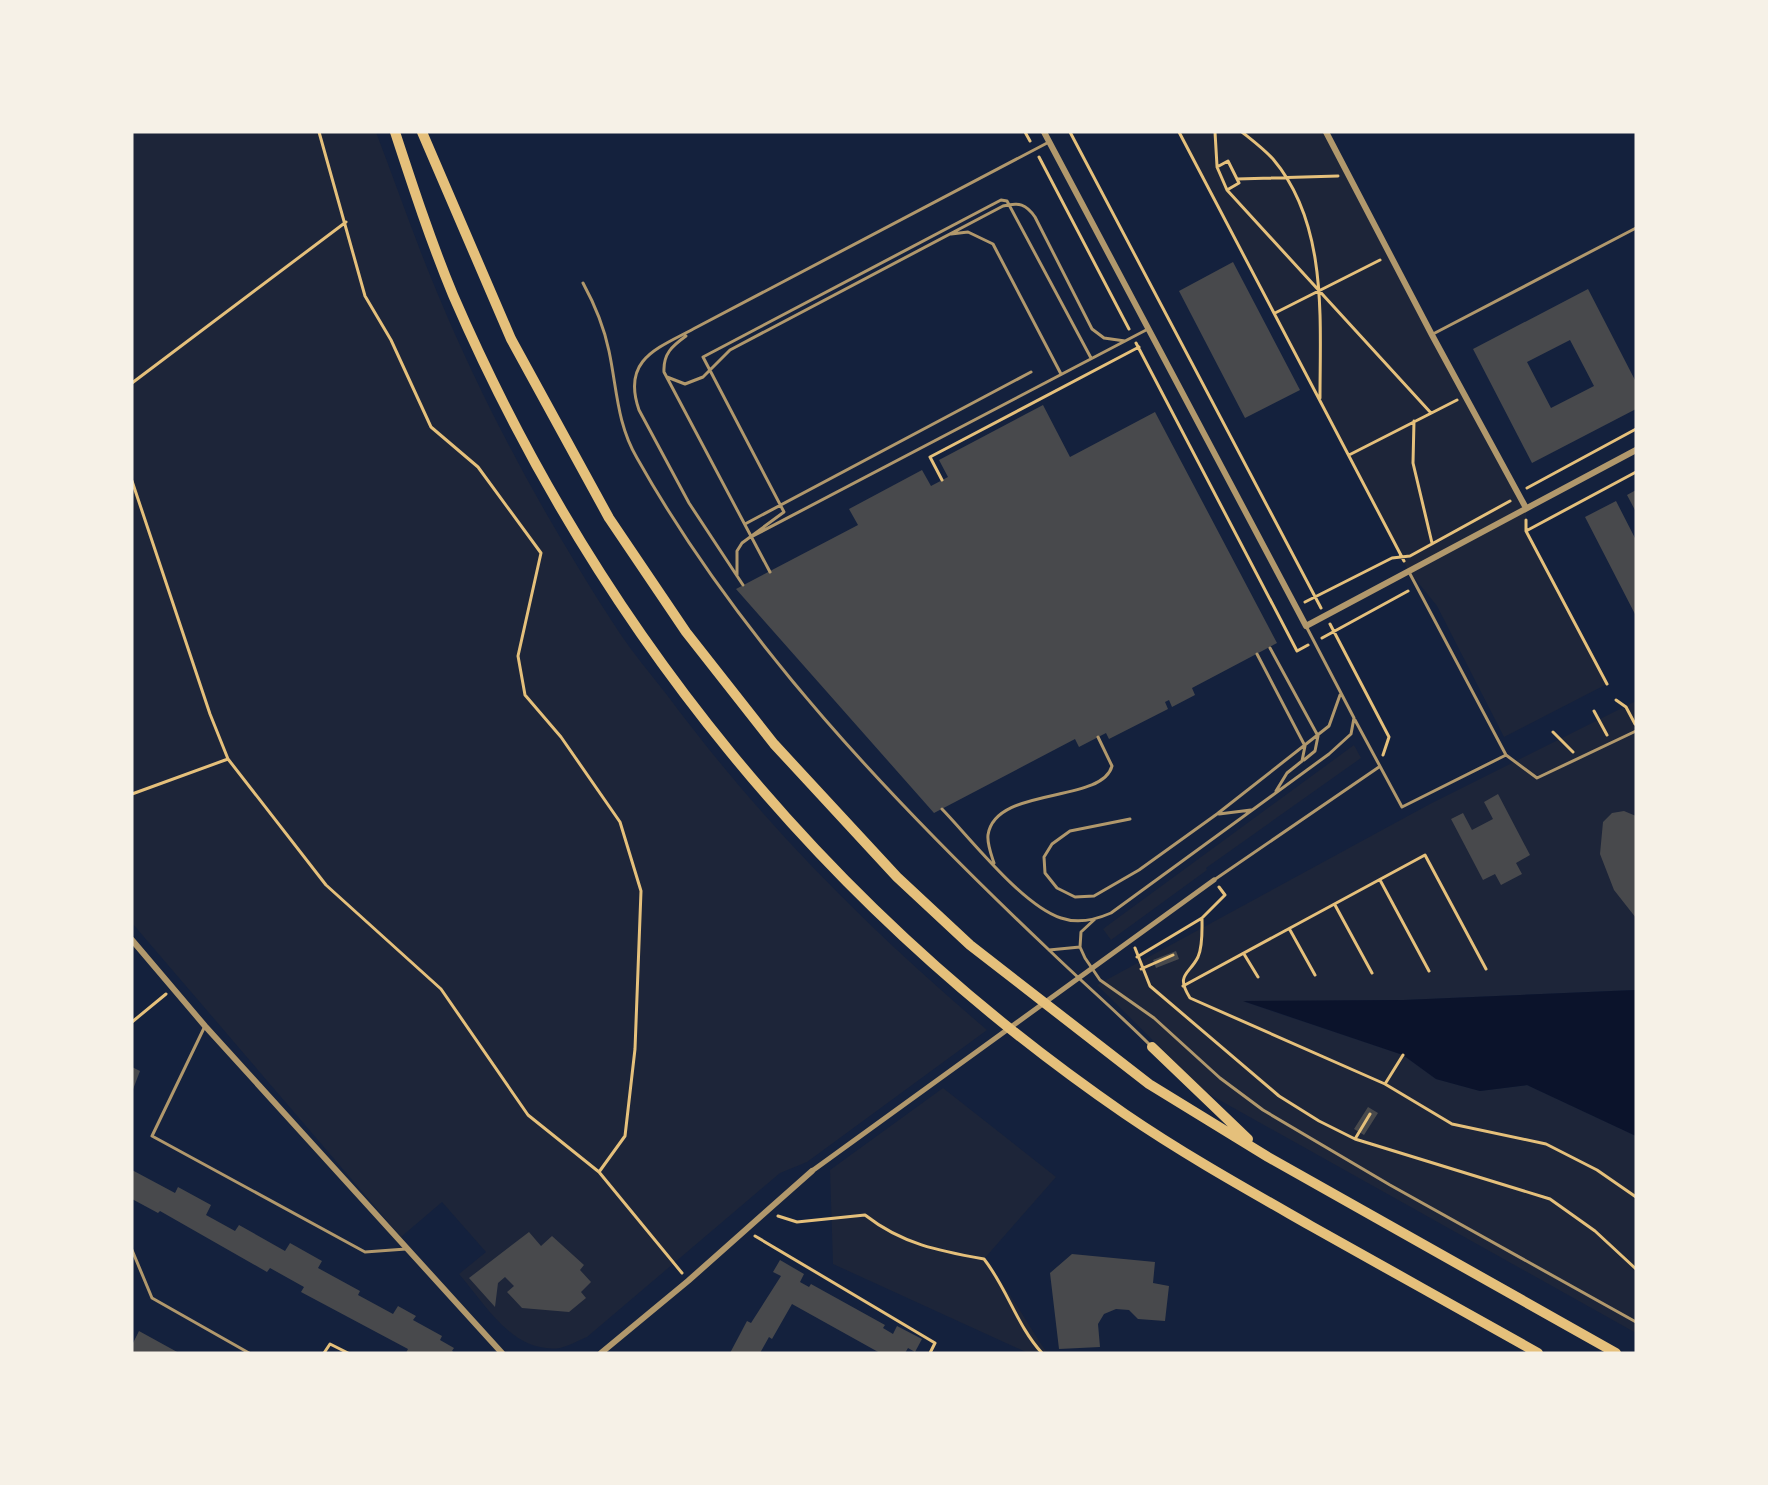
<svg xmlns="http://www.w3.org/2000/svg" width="1768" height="1485" font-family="Signika,sans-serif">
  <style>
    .green { fill: #1d2539 }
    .water { fill: #0b132b }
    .building { fill: #48494c; fill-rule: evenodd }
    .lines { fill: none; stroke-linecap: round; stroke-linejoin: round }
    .path { stroke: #e5c07b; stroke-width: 3 }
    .service { stroke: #b1986c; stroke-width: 3 }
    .pedestrian { stroke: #b1986c; stroke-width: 5 }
    .minor { stroke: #b1986c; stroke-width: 6 }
    .trunk { stroke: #e5c07b; stroke-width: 10 }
  </style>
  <rect width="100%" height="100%" fill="#14213d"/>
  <path class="green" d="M132,132H376C397,187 416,243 439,297C487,412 549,525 617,629C632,652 650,673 667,695C763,824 865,926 987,1030L807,1162L780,1173L587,1337C579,1340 569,1346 560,1348C513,1354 486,1305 459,1274L486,1252L442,1202L401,1237L132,923Z
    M1179,132H1326L1526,508V531L1607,684L1504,737L1437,606L1408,570Z
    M1636,701V990L1404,1000L1245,1002L1403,1055L1436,1079L1480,1091L1527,1085L1636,1136V1333L1205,1092L1097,985L1430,804Z
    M1354,745L1361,758L1206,868L1207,870L1111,940L1103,929L1111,923Z
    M943,1088L1056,1177L984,1259C1008,1288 1026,1322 1047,1353H1028L833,1264L830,1170Z"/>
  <path class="water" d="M1636,990V1136L1527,1085L1480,1091L1436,1079L1403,1055L1243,1001L1404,1000Z"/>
  <path class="building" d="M1233,262L1300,390L1245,418L1179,291Z
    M1588,289L1636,382V409L1532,463L1473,349ZM1570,340L1594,386L1551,408L1527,362Z
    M1043,405L1070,457L1155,412L1277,643L1192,688L1195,695L1172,707L1169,700L1165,702L1168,709L1109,739L1106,733L1079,747L1075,739L934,813L736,589L858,525L849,509L922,470L931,486L948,477L939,460Z
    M1636,490V512L1627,495Z
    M1616,501L1636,540V616L1585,517Z
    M1498,794L1530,855L1516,863L1522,874L1501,885L1495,874L1483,880L1451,819L1463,813L1472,830L1493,819L1484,802Z
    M1624,811L1636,816V918L1614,890L1600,854L1603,822L1612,813Z
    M1176,951L1179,959L1156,968L1153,960Z
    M132,1067L140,1071L132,1092Z
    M1368,1107L1378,1113L1364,1135L1354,1129Z
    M132,1170L175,1193L178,1187L211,1205L206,1215L235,1231L239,1225L285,1251L290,1243L322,1261L318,1268L360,1291L358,1295L393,1314L398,1306L416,1316L413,1320L442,1336L440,1340L454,1348L452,1351L455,1353H406L408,1349L301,1292L304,1287L270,1268L267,1272L160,1211L158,1213L132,1199Z
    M529,1232L541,1246L552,1236L584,1265L580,1270L591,1282L581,1292L586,1298L569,1312L522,1308L507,1292L514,1286L505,1277L498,1283L495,1307L469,1278Z
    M1072,1254L1155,1262L1153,1283L1169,1286L1165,1321L1138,1319L1129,1310L1116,1309L1104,1314L1098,1324L1100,1347L1059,1349L1050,1273Z
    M780,1260L804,1274L800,1282L809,1287L811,1284L885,1325L883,1328L893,1334L897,1326L922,1339L915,1352L908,1348L905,1353H880L792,1304L772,1339L769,1337L760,1353H730L747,1321L751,1323L781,1276L773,1272Z
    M139,1331L179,1353H132V1345Z"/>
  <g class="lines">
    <path class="path" d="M319,132L365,296L391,340L431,427L478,467L541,553L518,656L525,695L561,737L620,822L641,891L635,1049L625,1136L599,1172
      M1025,132L1030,141
      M1070,132L1321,608
      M1179,132L1404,561
      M1215,132L1217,166
      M1242,132C1252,140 1264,149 1273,159C1328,224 1320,319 1320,398
      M1039,157L1129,329
      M1237,179L1338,176
      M1227,190L1239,183L1228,161L1217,167L1227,190L1431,413
      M1275,313L1380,260
      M1136,343L1297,651L1308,645
      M132,383L346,222
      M1414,421L1413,463L1432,543
      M1349,455L1457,400
      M942,480L930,457L1139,347
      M132,481L210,714L228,759L326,885L441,989L528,1115L599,1172L682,1273
      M1527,488L1636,429
      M1526,520V531L1607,684
      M1526,531L1636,472
      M1305,602L1392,558L1410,556L1510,501
      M1330,624L1389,737L1383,755
      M1322,638L1408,591
      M1616,700L1626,707L1635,724
      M1594,711L1607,735
      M1553,732L1573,752
      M132,794L228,759
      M1380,880L1429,971
      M1335,905L1372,973
      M1202,918C1202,930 1203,946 1198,957C1189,975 1175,974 1190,998L1385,1084L1452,1124L1546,1144L1597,1170L1636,1197
      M1290,930L1315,975
      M1135,948L1150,986L1279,1096L1319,1121L1355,1139L1550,1199L1595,1231L1636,1269
      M1244,954L1258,977
      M1137,957L1202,918L1225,895L1219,887
      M1141,969L1173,955
      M1183,986L1425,855L1486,969
      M132,1022L166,994
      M1385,1084L1403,1055
      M1355,1139L1370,1114
      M778,1216L797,1222L865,1215C902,1244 939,1251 984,1259C1007,1288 1017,1326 1042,1353
      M755,1236L935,1343L930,1353
      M324,1353L330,1344L348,1353"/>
    <path class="service" d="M951,234L968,232L993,244L1061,374
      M583,283C595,305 604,327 609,351C617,389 617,424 637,458C741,643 895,804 1048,949C1082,982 1117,1012 1151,1046
      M1433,334L1636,228
      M686,336C672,346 663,354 664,372L770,572
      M667,377L685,384L703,377L730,350L1003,206C1019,202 1026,204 1035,217L1092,329L1104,338L1125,341
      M745,524L1031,372
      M753,536L1148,329
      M1409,572L1506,755L1537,778L1636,731
      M737,576V551L742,543L784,512L703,357L1001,200L1007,201L1091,358
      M743,585L689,503L639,410C621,358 659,348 697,327L1049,142
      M1270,648L1318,736L1315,751L1304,760
      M1257,654L1305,746L1302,761L1287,773L1276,791
      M1355,720L1402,807L1506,755
      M942,809C971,839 1022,905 1061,918C1078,924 1095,920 1111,913L1329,754L1351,734L1354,718L1306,626
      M1219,814L1251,810
      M1130,819L1070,831L1052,844L1044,857L1045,873L1057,888L1075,897L1094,896L1139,870L1217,814L1329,726L1340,695
      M994,863C991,854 987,844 988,835C995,786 1102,804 1112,766L1098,737
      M1214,880L1379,767
      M1095,919L1081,932L1080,947L1085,958L1100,980L1154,1018L1220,1078L1263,1110L1390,1185L1636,1322
      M1049,950L1080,947
      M205,1026L152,1136L365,1252L406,1249
      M132,1250L152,1298L249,1353"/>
    <path class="pedestrian" d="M812,1171L1214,880"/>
    <path class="minor" d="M1044,132L1306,626L1636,450
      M1326,132L1432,335L1526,508
      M132,940L205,1026L502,1353
      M601,1353L688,1281L812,1171"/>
    <path class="trunk" d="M395,132C413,187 431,242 453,295C598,630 825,908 1125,1114C1185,1155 1248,1190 1311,1226C1387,1268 1462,1311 1538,1353
      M422,132L511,339L609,518L686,632L774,744L897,877L970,945L1149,1084L1268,1157L1616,1353
      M1152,1047L1248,1139"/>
  </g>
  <rect width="1768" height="1485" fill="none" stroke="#f6f1e7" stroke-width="267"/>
</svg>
